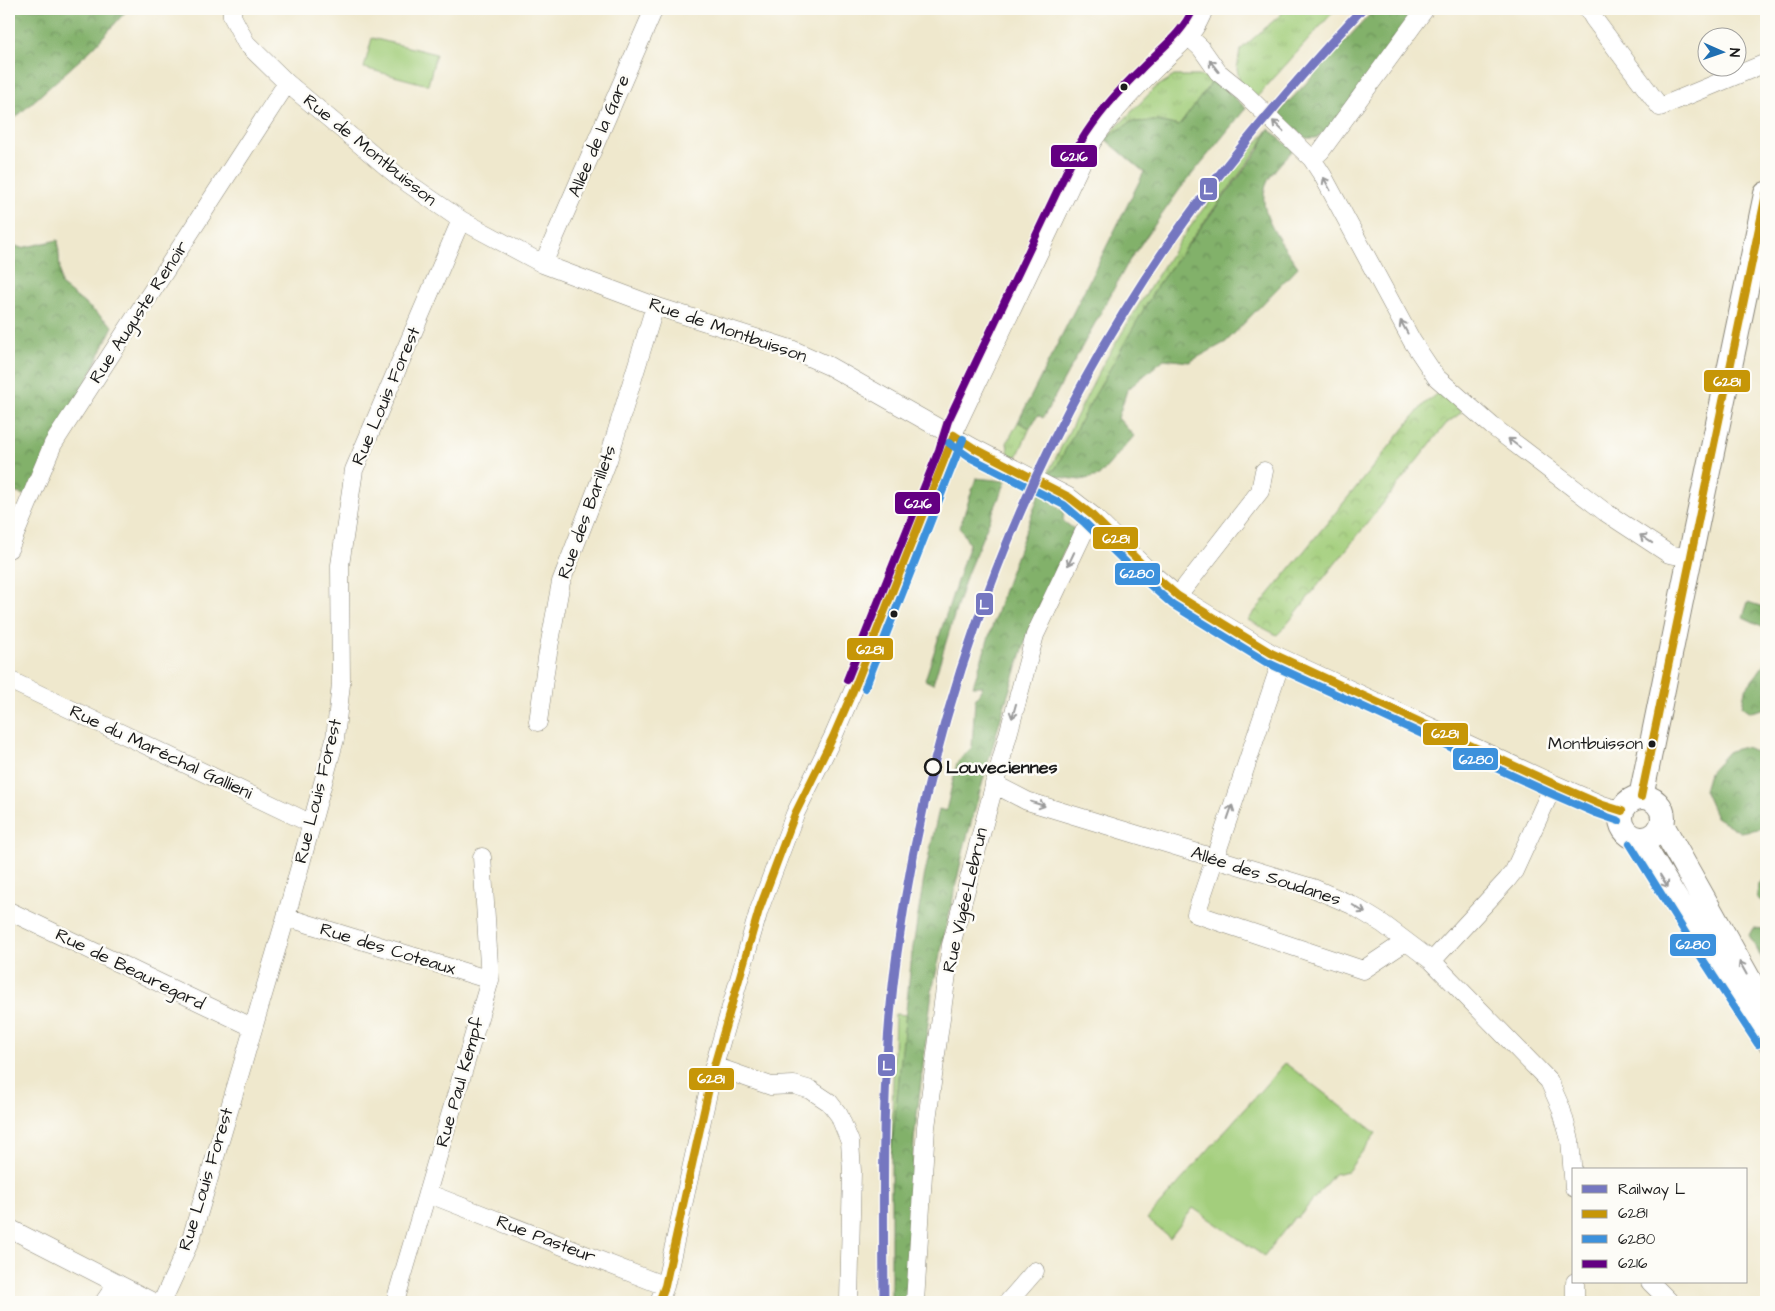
<svg xmlns="http://www.w3.org/2000/svg" width="1775" height="1311" font-family="'Architects Daughter',sans-serif">
  <style>
    .grass { fill: url(#grass-tufts); stroke: #60754c }
    .forest { fill: url(#forest-crowns); stroke: #4f6644 }
    .park { fill: url(#park-crowns); stroke: #60754c }
    .pitch { fill: #a3ce7b; stroke: #60754c }
    .lines { fill: none; stroke-linecap: round; stroke-linejoin: round }
    .street-casing { stroke: #868274; stroke-width: 19 }
    .secondary-casing { stroke: #868274; stroke-width: 26 }
    .street { stroke: #fff; stroke-width: 18 }
    .secondary { stroke: #fff; stroke-width: 24 }
    .bus-1-casing { stroke: #fdfcf7; stroke-width: 11 }
    .bus-2-casing { stroke: #fdfcf7; stroke-width: 11 }
    .bus-3-casing { stroke: #fdfcf7; stroke-width: 11 }
    .bus-1 { stroke: #c69607; stroke-width: 8 }
    .bus-2 { stroke: #3c91dc; stroke-width: 8 }
    .bus-3 { stroke: #640082; stroke-width: 8 }
    .rail-1-casing { stroke: #fdfcf7; stroke-width: 12 }
    .rail-1 { stroke: #7577c0; stroke-width: 9 }
    .oneway { stroke: #999 }
    .bus-dot { fill: #1c1c1c; stroke: #fdfcf7; stroke-width: 2 }
    .stop-dot { fill: #fdfcf7; stroke: #1c1c1c; stroke-width: 2.5 }
    .labels { text-anchor: middle; dominant-baseline: central; stroke-width: 5; stroke-linejoin: round; paint-order: stroke }
    .bus-label { font-size: 17px; fill: #1c1c1c; stroke: #fdfcf7; text-anchor: end }
    .street-label { font-size: 18px; fill: #1c1c1c; stroke: #fdfcf7 }
    .stop-label { font-size: 18px; font-weight: bold; fill: #1c1c1c; stroke: #fdfcf7; text-anchor: start }
    .line-badge { stroke: #fdfcf7; stroke-width: 2 }
    .badge-label { font-size: 14px; text-anchor: middle; font-weight: bold; fill: #fff }
  </style>
  <defs>
    <pattern id="grass-tufts" width="24" height="20" patternUnits="userSpaceOnUse" patternTransform="scale(1.25)"><rect width="24" height="20" fill="#a3ce7b"/><path d="M3 7l-1-3M5 7V3M7 7l1-3M15 17l-1-3M17 17v-4M19 17l1-3" fill="none" stroke="#8cb06a"/></pattern>
    <pattern id="forest-crowns" width="20" height="18" patternUnits="userSpaceOnUse" patternTransform="scale(1.25)"><rect width="20" height="18" fill="#82b16b"/><path d="M2 6a3 3 0 1 1 6 0M12 15a3 3 0 1 1 6 0" fill="none" stroke="#6a8f57"/></pattern>
    <pattern id="park-crowns" width="20" height="18" patternUnits="userSpaceOnUse" patternTransform="scale(1.25)"><rect width="20" height="18" fill="#a3ce7b"/><path d="M2 6a3 3 0 1 1 6 0M12 15a3 3 0 1 1 6 0" fill="none" stroke="#8cb06a"/></pattern>
  </defs>
  <rect width="100%" height="100%" fill="#fdfcf7"/>
  <filter id="ink" filterUnits="userSpaceOnUse"><feTurbulence type="fractalNoise" baseFrequency=".02" numOctaves="2"/><feDisplacementMap in="SourceGraphic" scale="10" xChannelSelector="R" yChannelSelector="G"/><feConvolveMatrix kernelMatrix="1 2 1 2 8 2 1 2 1" color-interpolation-filters="sRGB"/></filter>
  <filter id="wash" filterUnits="userSpaceOnUse"><feTurbulence type="fractalNoise" baseFrequency=".0096" numOctaves="4" result="noise"/><feDisplacementMap in="SourceGraphic" scale="20" xChannelSelector="R" yChannelSelector="G"/><feGaussianBlur stdDeviation="1.12" result="paint"/><feColorMatrix in="noise" values="0 0 0 0 0 0 0 0 0 0 0 0 0 0 0 0 0 1.4 0 .05"/><feComposite in="paint" operator="in"/></filter>
  <g filter="url(#wash)">
    <rect width="100%" height="100%" fill="#efe8cd"/>
    <path class="grass" d="M1287,9H1336L1256,98L1240,83L1237,69L1240,50Z
      M1174,76H1200L1214,79L1179,126L1157,121L1131,122L1105,139L1155,88Z
      M1269,129L1260,146L1157,286L1056,468L1047,475L1102,366L1140,303L1179,242L1229,174Z
      M1018,422L1030,428L1017,457L1009,455L1007,443Z
      M895,1014L906,1015L891,1154Z"/>
    <path class="forest" d="M9,9H128L94,47L14,119L9,117Z
      M1375,9H1420L1331,127L1316,138H1306L1280,118L1281,110Z
      M1214,79L1246,108L1180,189L1129,261L1043,418L1038,415L1030,428L1018,422L1144,172L1105,139L1131,122L1157,121L1179,126Z
      M1269,129L1293,150C1286,158 1278,165 1272,174C1249,206 1280,240 1298,267L1226,342L1189,362L1164,359L1127,390L1118,418L1134,436L1099,476L1080,480L1047,475L1056,468L1083,416L1157,286L1259,150Z
      M58,240L61,285L113,326L32,497L9,491V243L21,248Z
      M976,478L1006,481L967,574L933,684L925,680L969,544L960,527Z
      M1040,492L1064,512L1063,521L1074,529L1030,628L1004,707L965,844L932,991L914,1140L907,1302H891V1154L912,953L924,878L939,809L946,811L957,763L972,747L975,700L983,686H973L1005,587Z
      M1748,602L1766,608V628L1743,617Z
      M1766,662V708L1751,712L1742,706L1745,690Z
      M1745,747L1766,756V830L1765,828L1740,832L1716,817L1704,790L1709,773L1729,751Z
      M1766,877V904L1757,898L1758,884Z
      M1753,928L1766,929V966L1749,935Z"/>
    <path class="park" d="M1440,391L1462,412L1446,424L1284,628L1277,635L1248,620L1424,404Z"/>
    <path class="pitch" d="M372,38L436,54L428,85L364,68Z
      M1285,1063L1376,1133L1348,1171L1334,1174L1299,1217L1294,1218L1264,1256L1193,1208L1170,1238L1147,1219Z"/>
  </g>
  <g filter="url(#ink)">
    <g class="lines">
      <defs>
        <path id="street" d="M232,9V16L246,43L287,83L399,177L461,220L543,264L655,306L791,349L829,366L974,448L1069,497L1092,515L1149,571L1178,596L1271,653L1554,784L1600,804L1622,811
          M1588,9L1594,19L1660,107L1766,63
          M1189,37L1201,48L1218,72L1244,93L1312,159L1323,176L1412,341L1436,377L1492,426L1605,512L1669,554L1690,558
          M1312,159L1321,151L1425,9
          M543,264L654,9
          M9,549L53,444L287,83
          M1178,596L1260,491L1264,471
          M1282,659L1196,914L1363,970L1405,942
          M9,680L312,824
          M538,722L547,658L561,582L608,460L655,306
          M994,784L1027,801L1313,888L1352,905L1383,924L1432,961L1549,1081L1561,1108L1570,1140L1574,1188
          M9,911L252,1027
          M286,917L490,980
          M1432,961L1507,880L1514,871L1554,784
          M714,1066L771,1086L794,1085L811,1090L829,1102L839,1115L850,1142L852,1171L849,1302
          M427,1193L665,1286
          M9,1228L153,1302
          M1575,1282V1302
          M1650,1282L1670,1302
          M104,1302L117,1283
          M162,1302L191,1239L286,917L335,739L341,684L340,565L354,470L461,220
          M395,1302L490,980L482,857
          M659,1302L665,1286L714,1066L759,910L795,814L833,737L856,684L948,453L957,425L1089,147C1108,116 1133,90 1159,65C1178,45 1194,37 1204,9
          M915,1302L926,1127L951,945L1035,635L1092,515
          M1008,1302L1035,1271"/>
        <path id="secondary" d="M1621 818a21 21 0 1 1 42 0a21 21 0 1 1-42 0Z
          M1641,797L1685,581L1766,194
          M1662,825L1766,1010
          M1639,839L1696,932L1766,1039"/>
      </defs>
      <use href="#street" class="street-casing"/>
      <use href="#secondary" class="secondary-casing"/>
      <use href="#street" class="street"/>
      <use href="#secondary" class="secondary"/>
      <defs>
        <path id="bus-1" d="M954,435L974,448L1069,497L1092,515L1149,571L1178,596L1271,653L1554,784L1600,804L1622,811
          M1641,797L1766,194
          M659,1302L665,1286L714,1066L759,910L795,814L833,737L856,684L954,435"/>
        <path id="bus-2" d="M949,443L969,457L1064,505L1085,523L1142,578L1172,604L1266,662L1550,793L1596,813L1619,821
          M865,688L963,439
          M1630,844L1688,937L1758,1044"/>
        <path id="bus-3" d="M847,680L939,450L948,421L1080,143C1097,115 1118,91 1141,69C1159,50 1183,33 1193,9"/>
      </defs>
      <use href="#bus-1" class="bus-1-casing"/>
      <use href="#bus-2" class="bus-2-casing"/>
      <use href="#bus-3" class="bus-3-casing"/>
      <use href="#bus-1" class="bus-1"/>
      <use href="#bus-2" class="bus-2"/>
      <use href="#bus-3" class="bus-3"/>
      <defs>
        <path id="rail-1" d="M884,1302C883,1186 881,1068 897,953C932,694 1031,435 1184,222C1238,147 1299,77 1362,9"/>
      </defs>
      <use href="#rail-1" class="rail-1-casing"/>
      <use href="#rail-1" class="rail-1"/>
    </g>
    <defs><path id="oneway-shaft" d="M-6 0H5M1.5-3L5.5 0L1.5 3" fill="none" stroke-width="1.6" stroke-linecap="round" stroke-linejoin="round" transform="scale(1.25)"/></defs>
    <g class="oneway">
      <use href="#oneway-shaft" transform="translate(1214 66) rotate(-128)"/>
      <use href="#oneway-shaft" transform="translate(1278 126) rotate(-136)"/>
      <use href="#oneway-shaft" transform="translate(1327 184) rotate(-118)"/>
      <use href="#oneway-shaft" transform="translate(1404 327) rotate(-119)"/>
      <use href="#oneway-shaft" transform="translate(1514 443) rotate(-143)"/>
      <use href="#oneway-shaft" transform="translate(1646 539) rotate(-146)"/>
      <use href="#oneway-shaft" transform="translate(1071 559) rotate(115)"/>
      <use href="#oneway-shaft" transform="translate(1014 711) rotate(106)"/>
      <use href="#oneway-shaft" transform="translate(1038 804) rotate(17)"/>
      <use href="#oneway-shaft" transform="translate(1230 812) rotate(-71)"/>
      <use href="#oneway-shaft" transform="translate(1664 881) rotate(58)"/>
      <use href="#oneway-shaft" transform="translate(1359 909) rotate(32)"/>
      <use href="#oneway-shaft" transform="translate(1743 968) rotate(-119)"/>
    </g>
  </g>
  <g class="bus-dot">
    <circle cx="1124" cy="87" r="4.5"/>
    <circle cx="894" cy="614" r="4.5"/>
    <circle cx="1652" cy="744" r="4.5"/>
  </g>
  <circle class="stop-dot" cx="933" cy="767" r="8"/>
  <g class="labels">
    <g class="bus-label">
      <text x="1643" y="744">Montbuisson</text>
    </g>
    <g class="street-label">
      <text transform="translate(599 136) rotate(-67)">Allée de la Gare</text>
      <text transform="translate(370 150) rotate(39)">Rue de Montbuisson</text>
      <text transform="translate(139 312) rotate(-57)">Rue Auguste Renoir</text>
      <text transform="translate(728 330) rotate(19)">Rue de Montbuisson</text>
      <text transform="translate(386 396) rotate(-67)">Rue Louis Forest</text>
      <text transform="translate(587 512) rotate(-70)">Rue des Barillets</text>
      <text transform="translate(161 752) rotate(25)">Rue du Maréchal Gallieni</text>
      <text transform="translate(318 791) rotate(-76)">Rue Louis Forest</text>
      <text transform="translate(1266 876) rotate(18)">Allée des Soudanes</text>
      <text transform="translate(965 900) rotate(-77)">Rue Vigée-Lebrun</text>
      <text transform="translate(388 949) rotate(17)">Rue des Coteaux</text>
      <text transform="translate(130 969) rotate(26)">Rue de Beauregard</text>
      <text transform="translate(460 1082) rotate(-74)">Rue Paul Kempf</text>
      <text transform="translate(206 1179) rotate(-73)">Rue Louis Forest</text>
      <text transform="translate(546 1239) rotate(21)">Rue Pasteur</text>
    </g>
    <g class="stop-label">
      <text x="946" y="767">Louveciennes</text>
    </g>
  </g>
  <g class="line-badge">
    <rect x="1050" y="144" width="48" height="24" rx="5" fill="#640082"/>
    <rect x="1199" y="177" width="19" height="24" rx="5" fill="#7577c0"/>
    <rect x="1703" y="369" width="48" height="24" rx="5" fill="#c69607"/>
    <rect x="894" y="491" width="47" height="24" rx="5" fill="#640082"/>
    <rect x="1092" y="526" width="47" height="24" rx="5" fill="#c69607"/>
    <rect x="1114" y="562" width="47" height="24" rx="5" fill="#3c91dc"/>
    <rect x="975" y="592" width="19" height="24" rx="5" fill="#7577c0"/>
    <rect x="846" y="637" width="48" height="24" rx="5" fill="#c69607"/>
    <rect x="1422" y="722" width="47" height="24" rx="5" fill="#c69607"/>
    <rect x="1452" y="747" width="47" height="24" rx="5" fill="#3c91dc"/>
    <rect x="1669" y="933" width="48" height="24" rx="5" fill="#3c91dc"/>
    <rect x="877" y="1053" width="19" height="24" rx="5" fill="#7577c0"/>
    <rect x="688" y="1067" width="47" height="24" rx="5" fill="#c69607"/>
  </g>
  <g class="badge-label">
    <text x="1074" y="161">6216</text>
    <text x="1208" y="194">L</text>
    <text x="1727" y="386">6281</text>
    <text x="918" y="508">6216</text>
    <text x="1116" y="543">6281</text>
    <text x="1137" y="578">6280</text>
    <text x="984" y="609">L</text>
    <text x="870" y="654">6281</text>
    <text x="1445" y="738">6281</text>
    <text x="1476" y="764">6280</text>
    <text x="1693" y="949">6280</text>
    <text x="887" y="1070">L</text>
    <text x="711" y="1083">6281</text>
  </g>
  <rect width="1775" height="1311" fill="none" stroke="#fdfcf7" stroke-width="30"/>
  <rect x="1572" y="1168" width="175" height="115" fill="#fdfcf7" stroke="#a3a29f"/>
  <rect x="1582" y="1185" width="25" height="8" fill="#7577c0" stroke="#a3a29f"/>
  <text x="1618" y="1194" font-size="15" fill="#1c1c1c">Railway L</text>
  <rect x="1582" y="1210" width="25" height="8" fill="#c69607" stroke="#a3a29f"/>
  <text x="1618" y="1218" font-size="15" fill="#1c1c1c">6281</text>
  <rect x="1582" y="1235" width="25" height="8" fill="#3c91dc" stroke="#a3a29f"/>
  <text x="1618" y="1244" font-size="15" fill="#1c1c1c">6280</text>
  <rect x="1582" y="1260" width="25" height="8" fill="#640082" stroke="#a3a29f"/>
  <text x="1618" y="1268" font-size="15" fill="#1c1c1c">6216</text>
  <g transform="translate(1722 52) rotate(92)"><circle r="24" fill="#fdfcf7" stroke="#a3a29f"/>
  <path d="M0-4L9 19L0 12L-9 19Z" fill="#1f6fb2"/>
  <text y="-8" font-size="14" font-weight="bold" text-anchor="middle" fill="#1c1c1c">N</text>
  </g>
</svg>
